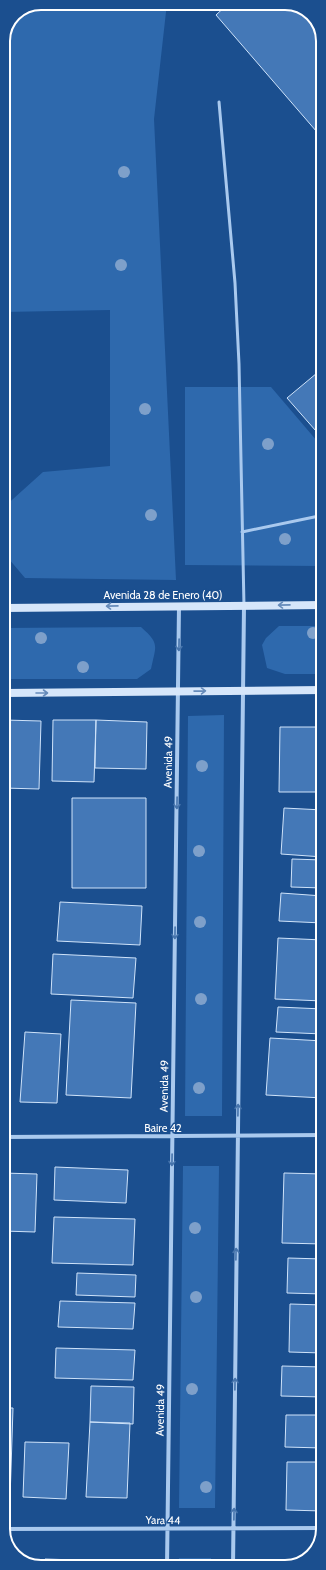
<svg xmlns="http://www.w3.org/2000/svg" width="326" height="1570" font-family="Cabin,sans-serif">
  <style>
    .green { fill: #2e69ad }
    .building { fill: #4478b7; stroke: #cfe3fa }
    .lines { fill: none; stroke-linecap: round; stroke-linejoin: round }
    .service { stroke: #a9c9ee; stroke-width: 3 }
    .minor { stroke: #a9c9ee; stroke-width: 4 }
    .secondary { stroke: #d6e6fa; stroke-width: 8 }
    .tree { fill: #7ea0ca }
    .oneway { stroke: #668bba }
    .oneway2 { stroke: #4674ac }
    .labels { text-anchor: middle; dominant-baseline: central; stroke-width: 3; stroke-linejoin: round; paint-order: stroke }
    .street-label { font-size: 11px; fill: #fff; stroke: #1b4f8f }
    .rim { fill: none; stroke: #fff; stroke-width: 2 }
  </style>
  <rect width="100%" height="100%" fill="#1b4f8f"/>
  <path class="green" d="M41,3H167L154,119L176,580L25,578L3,552V508L43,472L110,466V310L3,312V40L14,14Z
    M185,387H271L323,448V566L185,565Z
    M279,626H323V674H285L267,668L262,645L266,638Z
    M141,627C160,644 156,645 151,669L137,679H3V628Z
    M224,715L222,1116H185L188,716Z
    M183,1166H219L215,1508H179Z
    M179,1558H211V1567H178Z"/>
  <path class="building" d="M229,3H290L312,14L323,35V139L216,15Z
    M323,368V439L287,398Z
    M4,720L41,721L39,789L3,788Z
    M53,720H96L94,782L52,781Z
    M96,720L147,722L146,769L95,768Z
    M280,727H323V792H279Z
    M72,798H146V888H72Z
    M284,808L323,810V857L281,854Z
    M292,859L323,860V888L291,887Z
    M281,893L323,896V923L279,921Z
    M60,902L142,906L140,945L57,941Z
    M278,938L323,940V1001L275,999Z
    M53,954L136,958L133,998L51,994Z
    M71,1000L136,1003L131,1098L66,1095Z
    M278,1007L323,1009V1034L276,1032Z
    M25,1032L61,1034L57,1103L20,1102Z
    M270,1038L323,1041V1098L266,1095Z
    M55,1167L128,1170L126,1203L54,1200Z
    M3,1173L37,1174L35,1232L3,1231Z
    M284,1173L323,1174V1244L282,1243Z
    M54,1217L135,1219L133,1265L52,1263Z
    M288,1258L323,1259V1294L287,1293Z
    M77,1273L136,1275L135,1297L76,1295Z
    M60,1301L135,1303L133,1329L58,1327Z
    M290,1304L323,1305V1353L289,1352Z
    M56,1348L135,1350L133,1380L55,1378Z
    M282,1366L323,1367V1397L281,1396Z
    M91,1386L134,1387L133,1424L90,1422Z
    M3,1408H13L10,1499H3Z
    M286,1415H323V1448L285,1447Z
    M90,1422L130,1423L127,1498L86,1497Z
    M25,1442L69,1443L66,1499L23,1497Z
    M287,1462H323V1511L286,1510Z
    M45,1559L77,1560V1567H45Z
    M82,1562L123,1564V1567H82Z"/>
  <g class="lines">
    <path class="service" d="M219,102L235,283L239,364L244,606
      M242,532L319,516L323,514"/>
    <path class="minor" d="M3,1137L323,1135
      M3,1529L323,1528
      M167,1567L179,606
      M233,1567L244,606"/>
    <path class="secondary" d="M3,608L323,605
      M3,693L323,690"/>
  </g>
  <g class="tree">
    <circle cx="124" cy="172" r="6"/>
    <circle cx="121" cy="265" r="6"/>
    <circle cx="145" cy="409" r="6"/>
    <circle cx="268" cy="444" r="6"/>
    <circle cx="151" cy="515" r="6"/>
    <circle cx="285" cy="539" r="6"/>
    <circle cx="313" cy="633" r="6"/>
    <circle cx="41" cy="638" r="6"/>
    <circle cx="83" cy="667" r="6"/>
    <circle cx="202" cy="766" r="6"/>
    <circle cx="199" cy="851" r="6"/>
    <circle cx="200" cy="922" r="6"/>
    <circle cx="201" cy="999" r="6"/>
    <circle cx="199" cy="1088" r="6"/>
    <circle cx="195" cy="1228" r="6"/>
    <circle cx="196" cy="1297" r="6"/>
    <circle cx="192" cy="1389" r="6"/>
    <circle cx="206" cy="1487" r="6"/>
  </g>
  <defs><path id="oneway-shaft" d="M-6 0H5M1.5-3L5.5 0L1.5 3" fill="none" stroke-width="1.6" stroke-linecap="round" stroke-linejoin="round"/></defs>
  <g class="oneway">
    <use href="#oneway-shaft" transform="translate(284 605) rotate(179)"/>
    <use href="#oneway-shaft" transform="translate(112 606) rotate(179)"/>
    <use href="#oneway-shaft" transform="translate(200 691) rotate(-1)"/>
    <use href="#oneway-shaft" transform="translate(42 693)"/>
  </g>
  <g class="oneway2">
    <use href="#oneway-shaft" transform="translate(179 645) rotate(91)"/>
    <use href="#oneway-shaft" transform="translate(177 803) rotate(91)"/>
    <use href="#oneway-shaft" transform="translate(175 933) rotate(91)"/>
    <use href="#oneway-shaft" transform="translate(238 1110) rotate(-89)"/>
    <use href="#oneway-shaft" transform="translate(172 1160) rotate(91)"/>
    <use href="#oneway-shaft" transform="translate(236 1254) rotate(-89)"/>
    <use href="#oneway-shaft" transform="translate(235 1384) rotate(-89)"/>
    <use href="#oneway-shaft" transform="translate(234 1514) rotate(-89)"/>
  </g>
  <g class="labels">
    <g class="street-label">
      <text x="163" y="595">Avenida 28 de Enero (40)</text>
      <text transform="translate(168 762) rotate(-89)">Avenida 49</text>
      <text transform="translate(164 1086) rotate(-89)">Avenida 49</text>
      <text x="163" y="1128">Baire 42</text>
      <text transform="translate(160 1410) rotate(-89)">Avenida 49</text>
      <text transform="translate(163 1520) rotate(1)">Yara 44</text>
    </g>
  </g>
  <path d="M0 0H326V1570H0ZM41 10H285A31 31 0 0 1 316 41V1529A31 31 0 0 1 285 1560H41A31 31 0 0 1 10 1529V41A31 31 0 0 1 41 10Z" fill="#1b4f8f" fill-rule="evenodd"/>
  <path class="rim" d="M41 10H285A31 31 0 0 1 316 41V1529A31 31 0 0 1 285 1560H41A31 31 0 0 1 10 1529V41A31 31 0 0 1 41 10Z"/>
</svg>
